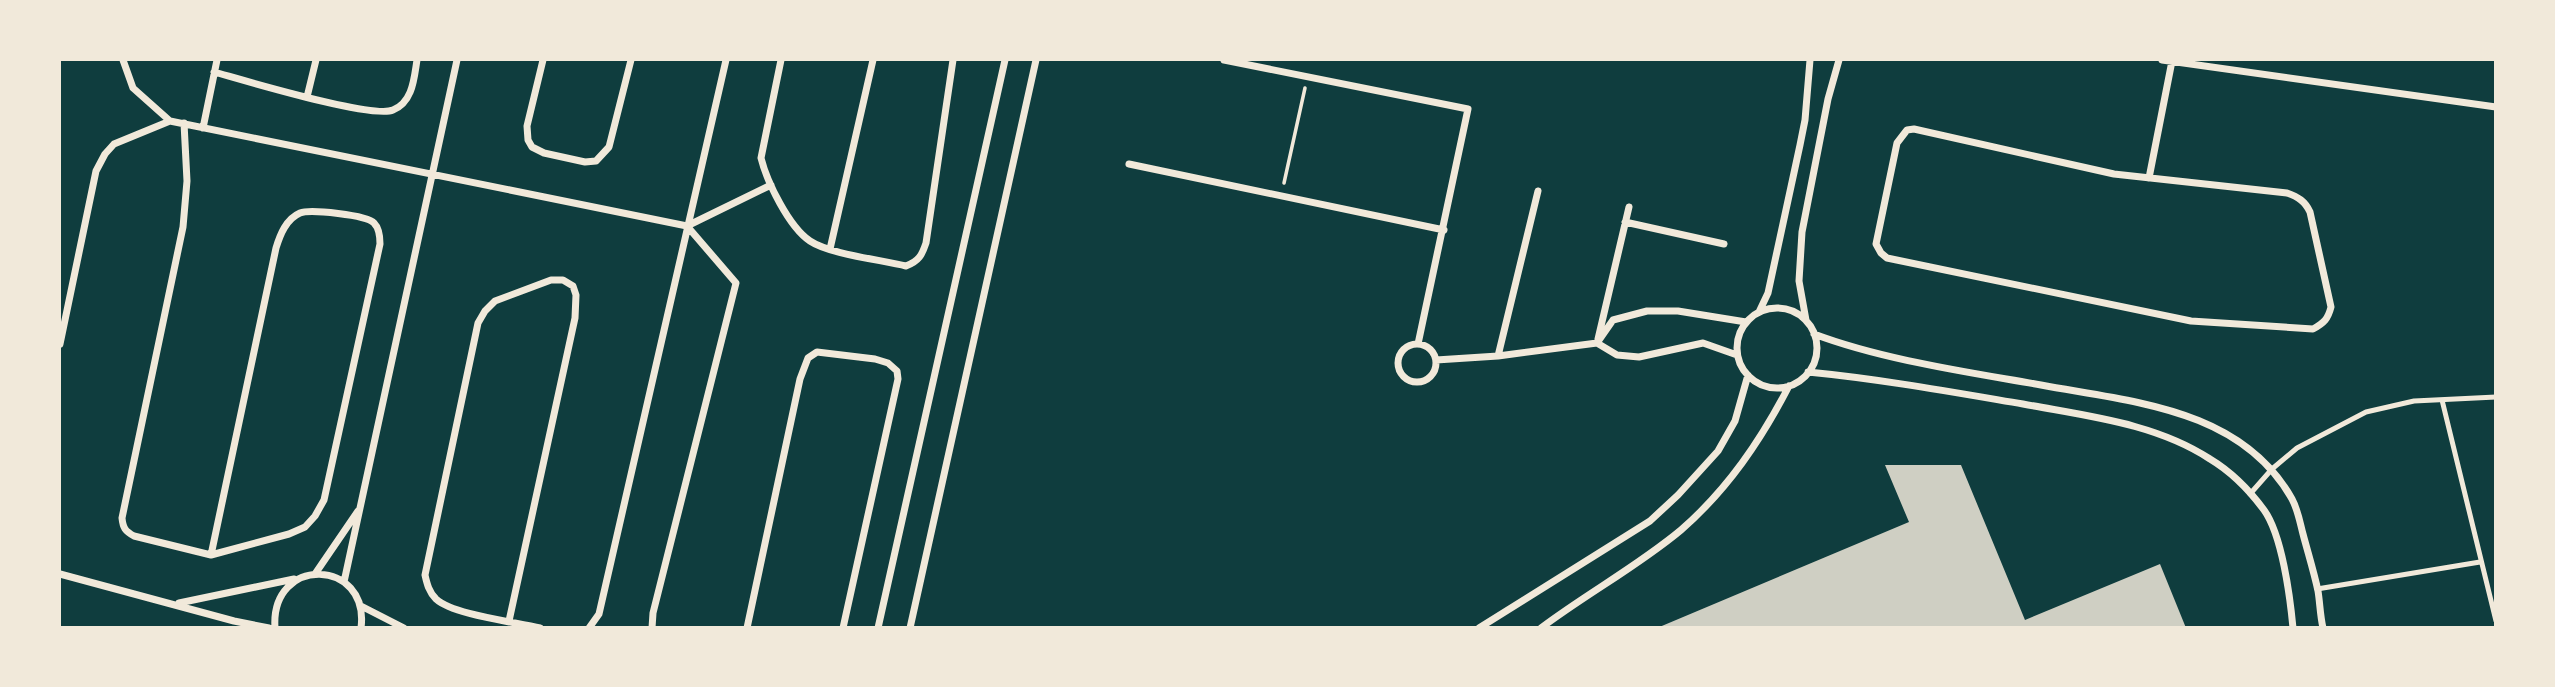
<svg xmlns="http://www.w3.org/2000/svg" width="2555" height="687" font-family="'Archivo Narrow',sans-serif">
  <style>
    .building { fill: #cfcfc3 }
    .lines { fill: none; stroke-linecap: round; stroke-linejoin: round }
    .path { stroke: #f1e9da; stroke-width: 3.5 }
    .service { stroke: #f1e9da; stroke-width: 5 }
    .minor { stroke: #f1e9da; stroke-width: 7 }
  </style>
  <rect width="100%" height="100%" fill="#0f3d3e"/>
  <path class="building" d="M1885,465H1961L2025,620L2160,564L2186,628H1657L1909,522Z"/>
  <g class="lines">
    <path class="path" d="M1284,183L1305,88"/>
    <path class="service" d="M2442,400L2496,621
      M2250,494L2272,469L2297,448L2366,412L2414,401L2496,397
      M2317,589L2480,562"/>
    <path class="minor" d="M123,60L133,88L170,121
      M543,60L527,126L528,140L532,147L544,153L585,162L596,161L609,147L631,60
      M781,60L761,158C767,182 789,227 810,241C829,254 882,260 906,266C919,261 922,255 926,243L953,60
      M1224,60L1468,109L1418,344
      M2162,60L2496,107
      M214,72C243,80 372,119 393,110C413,102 414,78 417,60
      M307,97L316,60
      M170,121L687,226
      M184,123L187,181L183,227L122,518C123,528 125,531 134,536L211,555L289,534L305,527L315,516L324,500L380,244C380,237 379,228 374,223C367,215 310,209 300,213C286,219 280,235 276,248L211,555
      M203,128L217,60
      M1914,129L2114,174L2287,193C2298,197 2305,201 2310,212L2331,307C2328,319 2324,323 2313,329L2191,321L1887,258L1881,253L1876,244L1897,143L1907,130Z
      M1129,164L1444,230
      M2149,178L2172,61
      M1625,222L1724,244
      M687,226L771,185
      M830,249L873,60
      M1737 348a40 40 0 1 1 80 0a40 40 0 1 1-80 0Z
      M1759,312L1768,293L1800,145L1805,120L1810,60
      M1806,320L1799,281L1802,232L1828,99L1839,60
      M1814,334C1883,360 1968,372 2041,385C2132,402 2241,408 2292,499C2298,510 2300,523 2303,534C2308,553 2314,572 2318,591C2320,603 2320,615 2323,628
      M1598,339L1629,207
      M1597,343L1613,320L1647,311H1678L1746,322
      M60,344L96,171L105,154L114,144L170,121
      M1398 363a19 19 0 1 1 38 0a19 19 0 1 1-38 0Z
      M1498,356L1538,191
      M1436,360L1498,356L1597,343L1617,355L1639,357L1703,343L1737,355
      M1808,372C1880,379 1952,392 2023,404C2086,416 2155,423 2210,459C2230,471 2250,491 2264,510C2282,535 2290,596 2293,628
      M60,574L234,621L269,628
      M315,574L358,511
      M344,582L457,60
      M179,603L294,579
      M361,606L404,628
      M509,621L575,318L576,295L573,286L563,280H551L495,301L485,311L478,323L425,575C427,584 429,592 436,599C453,615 516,622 540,628
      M275,628C270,555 370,558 361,628
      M589,628L599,614L726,60
      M652,628L653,613L736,283L687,226
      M747,628L800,379L808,358L817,352L875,359L888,363L897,371L898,379L843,628
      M878,628L1005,60
      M910,628L1036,60
      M1479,628L1650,521L1678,495L1718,451L1735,421L1748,375
      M1541,628C1586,594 1638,566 1681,530C1728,489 1761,440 1789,386"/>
  </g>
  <rect width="2555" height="687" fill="none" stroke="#f1e9da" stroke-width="122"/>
</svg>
